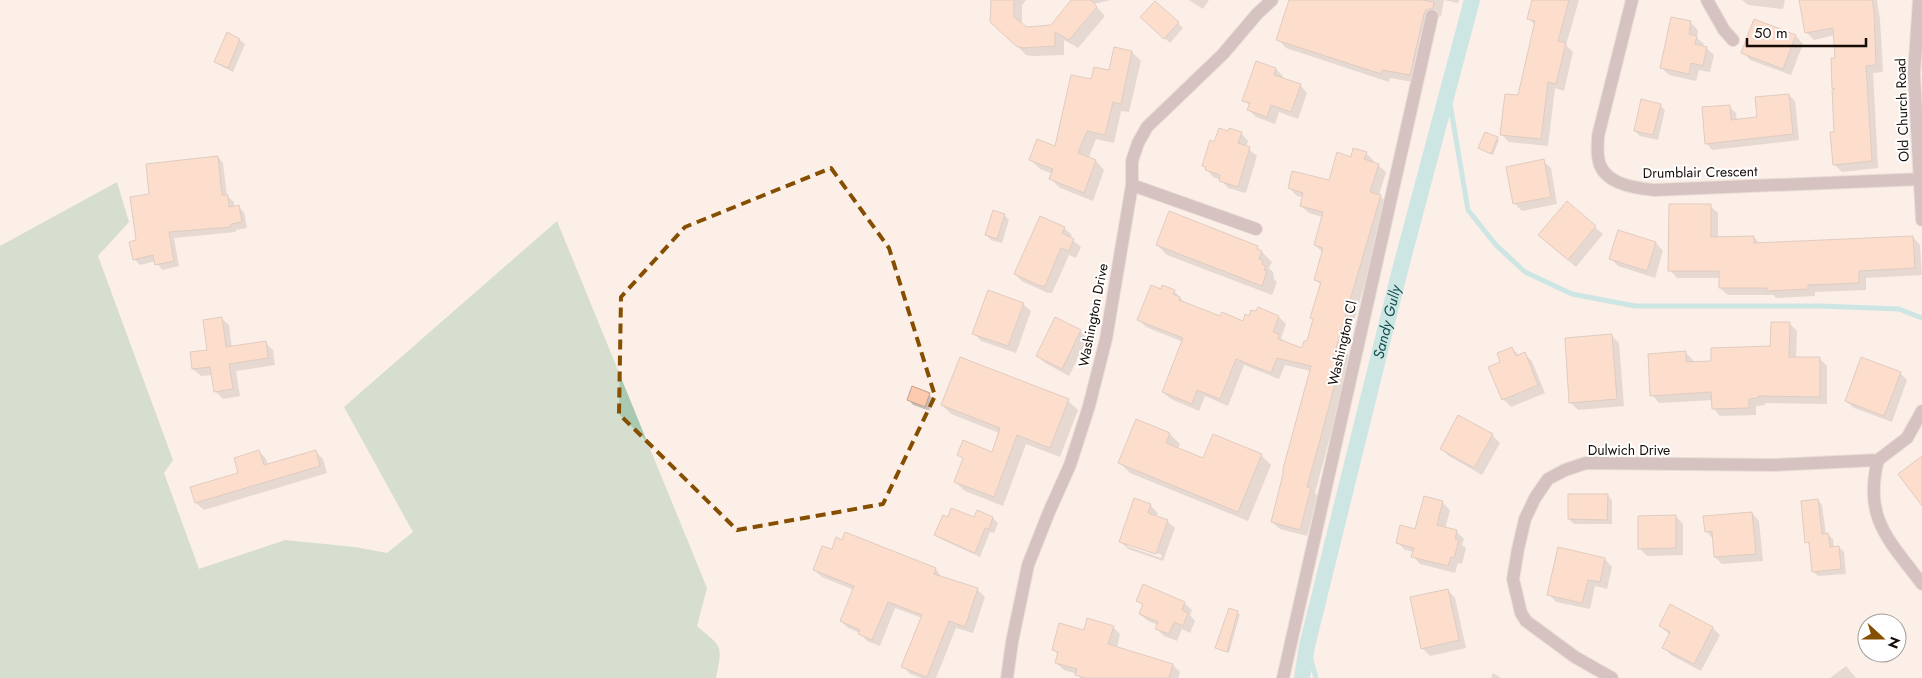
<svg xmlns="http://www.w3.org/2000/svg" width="1922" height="678" font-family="Jost,sans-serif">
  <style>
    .green { fill: #a9c9b3 }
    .shadow { fill: #0003; fill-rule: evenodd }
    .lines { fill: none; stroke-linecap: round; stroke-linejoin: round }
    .stream { stroke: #95dcdd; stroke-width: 5 }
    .canal { stroke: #95dcdd; stroke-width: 16 }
    .building { fill: #fecaad; stroke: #bea191 }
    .minor-casing { stroke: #d7cbc4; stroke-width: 14 }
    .minor { stroke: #a78d93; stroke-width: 12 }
    .marked { fill: none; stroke: #854e00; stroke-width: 4; stroke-dasharray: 10 6; stroke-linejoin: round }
    .labels { text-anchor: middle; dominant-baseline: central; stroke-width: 4; stroke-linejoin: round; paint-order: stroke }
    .street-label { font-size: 14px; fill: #170d08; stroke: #fff }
    .water-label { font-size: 15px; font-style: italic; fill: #115051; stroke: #fff }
  </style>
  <rect width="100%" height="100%" fill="#fcefe8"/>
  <path class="green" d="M117,182L129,222L98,256L173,460L164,473L199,569L285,540L355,547L387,553L413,532L344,407L557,221L707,588L697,626C722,648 723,643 716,678H0V246Z"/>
  <path class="shadow" d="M992,0H1026L1022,5V25L1026,28L1052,27L1073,0H1111L1094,4L1105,16L1078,48L1064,40V55L1033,56L1026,55L992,21Z
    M1189,0H1209L1203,9Z
    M1291,0H1459L1458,3L1444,0L1441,16L1435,19L1419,83L1390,78L1389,82L1286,48L1278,39Z
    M1534,0H1579L1566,45L1573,52L1564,91L1555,88L1548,146L1509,142L1502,135L1519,96L1536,26L1529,19Z
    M1742,0H1785L1783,9L1748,5Z
    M1800,0H1877L1880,19L1883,72L1873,73L1878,168L1842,172L1835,165L1836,59L1835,35L1814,40L1806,32Z
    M1147,22L1178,23L1183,28L1170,43Z
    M1691,23L1698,30L1697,38L1704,44L1703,47L1706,48L1714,55L1710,72L1699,70L1696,81L1669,75L1662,68Z
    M227,34L240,40L245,44L233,72L221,66L216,61Z
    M1796,36L1803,44L1791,75L1750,60L1743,52Z
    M1115,48L1132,52L1141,61L1129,112L1121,111L1114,143L1096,139L1088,159L1096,161L1104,170L1093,201L1060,188L1051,179L1053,174L1040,169L1031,160L1056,148L1092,81L1110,72Z
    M1276,69L1283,76L1282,79L1300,85L1307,93L1298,119L1279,112L1275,124L1256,117L1249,110L1250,106L1244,100Z
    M1789,95L1795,101L1799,140L1712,150L1706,143L1730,107L1736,113L1737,121L1758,118Z
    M1660,105L1665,110L1658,140L1640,136L1635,131Z
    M1229,133H1241L1248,141L1246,147L1257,156L1246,193L1228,188L1221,180L1213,177L1203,165L1215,144Z
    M1497,138L1499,140L1493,155L1480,148Z
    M1366,153L1374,161L1373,163L1378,165L1386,172L1379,195L1388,203L1345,352L1354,360L1346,379L1330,437L1315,493L1318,496L1307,536L1280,529L1272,522L1311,371L1285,365L1279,379L1244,365L1228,406L1205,396L1199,411L1171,399L1163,392L1183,342L1146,327L1139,320L1161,290L1174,291L1186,304L1221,318L1243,322L1279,317L1286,324L1281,338L1287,344L1303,350L1308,343L1321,285L1316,280L1322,252L1315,245L1323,217L1309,213L1301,206L1303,197L1297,196L1289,188L1329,182L1352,158Z
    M218,157L223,163L227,196L234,202V207H239L244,212L247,228L236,230V232L174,238L179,266L162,270L156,261L140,265L134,259L151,195Z
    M1543,161L1551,168L1557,204L1522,211L1514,203Z
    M1567,203L1603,234L1576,267L1547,242Z
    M1710,206L1718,213V238L1754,237L1760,244L1913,237L1920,245L1922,275L1866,278V290L1815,292V296L1776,298L1773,295H1728L1720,288V278H1677L1670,270Z
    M1004,215L1009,220L1002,243L991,240L986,235Z
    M1064,228L1072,235L1070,238L1081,247L1076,258L1069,255L1052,293H1048L1023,282L1015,274Z
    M1619,231L1656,243L1663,251L1655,278L1618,266L1610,258Z
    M1157,245L1257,247L1272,262L1269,268L1273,272L1274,279L1277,282L1272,295L1167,255Z
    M1023,304L1031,311L1016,353L981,341L974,333Z
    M221,318L229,325L232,348L265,342L273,350L275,365L236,371L240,396L223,399L215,391L213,375L201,376L193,369L191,353L209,351Z
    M1789,323L1797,331L1796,358L1820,359L1827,366V404L1765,403V405L1756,406V415L1720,416L1713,408V400L1659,403L1652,395L1685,352L1693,360V363L1712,362L1772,348Z
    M1080,331L1088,338L1069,376L1045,363L1037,356Z
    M1612,336L1619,343L1624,406L1578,410L1570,402Z
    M1512,348L1519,356L1524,354L1532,361L1545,393L1511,407L1503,399L1502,363Z
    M960,358L1068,401L1078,410L1060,457L1026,444L1003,506L965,491L955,482L964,460L959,455L993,453L999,433L951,414L942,405Z
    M1900,373L1907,380L1892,422L1854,408L1846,401Z
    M929,395L934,399L930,411L913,405L909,400Z
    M1459,417L1492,435L1500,443L1482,475L1449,456L1441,449Z
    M1137,420L1170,434L1180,444L1178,449L1203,460L1261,455L1271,465L1248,521L1130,473L1120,463Z
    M259,451L266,459L268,465L315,451L323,459L327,473L204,510L196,503L240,474Z
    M1607,495L1612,500V524H1574L1569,519Z
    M1818,500L1822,505L1826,535L1828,534L1833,539L1834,548L1839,547L1844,552L1846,574L1818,576L1813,571L1811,547L1807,542Z
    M1442,502L1450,510L1445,529L1456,531L1464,539L1462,545L1466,548L1462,564L1458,563L1455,573L1420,564L1413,556L1414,552L1405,550L1398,543L1416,530Z
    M1150,505L1158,513L1156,517L1167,521L1175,528L1163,561L1128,549L1120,541ZM1127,543L1162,555L1161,558L1127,546Z
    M978,512L993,518L998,523L994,533L990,532L980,557L941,539L936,534L949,519H975Z
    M1752,513L1759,521L1763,561L1722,564L1715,557L1713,539L1706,531Z
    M1676,516L1683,524V555L1647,556L1639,548Z
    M832,551L936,569L942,578L978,590L985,597L973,633L956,628L936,678H921L910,674L903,666L922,618L895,608L880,646L867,641L860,633L848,628L841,621L854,590L822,577L814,570Z
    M1605,559L1612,567L1607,589L1595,586L1590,609L1556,602L1549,594Z
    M1448,590L1455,598L1466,648L1430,656L1422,648Z
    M1138,600L1184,603L1192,610L1190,615L1195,621L1190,633L1182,629L1177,641L1164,636L1156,628L1158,625L1148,621L1140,614L1143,606Z
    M1671,606L1713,628L1720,635L1701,671L1671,655L1664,647L1670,635L1660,626Z
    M1230,610L1240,614L1229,653L1216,648Z
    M1113,627L1120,634L1117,648L1173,665L1180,672L1178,678H1080L1077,674L1064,670L1056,663L1059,655L1053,649L1085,632Z
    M1846,666L1856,678H1830Z
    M1493,673L1501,678H1491Z"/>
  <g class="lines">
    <path class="stream" d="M1448,92L1468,210L1496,245L1525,272L1572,294L1635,306H1821L1899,309L1922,318
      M1307,646L1316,678"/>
    <path class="canal" id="s1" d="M1302,678L1307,646L1400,270L1472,0"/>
  </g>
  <path class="building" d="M991,0H1014V17L1027,27L1051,25L1071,0H1091L1097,7L1069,40L1055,32V46L1023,48L1016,46L990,22Z
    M1289,0H1422L1434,2L1433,8L1426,10L1424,14L1410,75L1382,70L1381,74L1276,40Z
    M1532,0H1569L1558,41L1566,43L1556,84L1548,82L1541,139L1500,135L1505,94L1518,95L1535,21L1527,19Z
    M1799,0H1872L1874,11L1876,65L1866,66L1872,161L1833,165L1830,132H1834L1832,89H1835L1832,88L1831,58H1835L1833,28L1805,33Z
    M1155,1L1179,22L1164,39L1140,17Z
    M1671,17L1691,21L1689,34L1697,36L1695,44L1707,47L1703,66L1691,63L1689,74L1660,68Z
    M1754,19L1796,35L1783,69L1741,53Z
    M227,32L240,39L228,68L214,62Z
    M1114,47L1132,51L1121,104L1113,102L1105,135L1087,131L1078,153L1096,160L1084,193L1049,179L1053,169L1029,160L1037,139L1055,146L1071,75L1091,79L1094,67L1109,70Z
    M1256,61L1276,68L1274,75L1301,84L1291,112L1271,105L1267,117L1247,110L1250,103L1242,101Z
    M1789,94L1793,134L1705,144L1702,107L1730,105L1731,120L1757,117L1755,97Z
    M1641,99L1661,104L1653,135L1634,131Z
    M1219,128L1228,131L1229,128L1242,132L1238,143L1250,147L1238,187L1219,181L1220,175L1205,170L1206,167L1202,166L1210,140L1214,142Z
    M1485,132L1498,137L1491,154L1478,148Z
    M1353,148L1367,152L1364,159L1379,164L1370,192L1381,195L1336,348L1347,351L1342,373L1338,372L1323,429L1307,487L1311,488L1300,530L1271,522L1283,474V469L1311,366L1277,358L1271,373L1236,359L1220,399L1197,390L1192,404L1162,392L1183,338L1137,320L1151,285L1161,289L1162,285L1175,290L1173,294L1180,297L1179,300L1220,316L1222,312L1243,321L1245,314L1249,316L1251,310L1256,311L1258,307L1279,316L1273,332L1279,334L1278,339L1302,348L1304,341H1307L1313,319L1310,318L1321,282L1314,280L1323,248L1314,245L1323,212L1300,206L1303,193L1288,188L1292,171L1329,180L1337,152L1351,157Z
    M218,156L222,195H228L229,207L239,205L242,222L231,224V227L169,232L174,261L155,265L153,255L133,260L129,242L136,240L130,197L149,194L146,164Z
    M1544,159L1551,197L1513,204L1506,167Z
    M1567,201L1596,226L1568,260L1538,235Z
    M1669,204H1711V237L1754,236V243L1913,236L1915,268L1859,271V283L1808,285V289L1767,291V288H1719V271H1668Z
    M993,210L1005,214L997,239L985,235Z
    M1169,211L1258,246L1257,249L1262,251L1259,259L1263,261L1262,264L1266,266L1264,270L1267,271L1262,286L1156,245Z
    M1040,216L1065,227L1062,233L1074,239L1069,251L1061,248L1045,286H1040L1014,274Z
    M1618,230L1656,242L1647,271L1609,259Z
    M988,290L1024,303L1008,346L972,334Z
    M222,317L226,347L266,341L268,358L229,364L233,389L214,392L210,367L192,369L190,352L207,350L203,320Z
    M1055,317L1081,330L1062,369L1036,356Z
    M1771,322H1790L1789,357H1820V397L1758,396V398L1749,399V408L1712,409L1711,392L1650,396L1648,354L1686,351V362L1711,361V348L1770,346Z
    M1612,334L1617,399L1569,403L1565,338Z
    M1512,347L1516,356L1525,352L1538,385L1502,400L1488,367L1500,362L1497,353Z
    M960,357L1069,399L1050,448L1017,435L994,497L954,482L963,458L957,455L963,440L992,452L1000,428L941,405Z
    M1861,357L1901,372L1884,416L1845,401Z
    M912,386L930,393L925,407L907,400Z
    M1458,415L1493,434L1474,468L1440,449Z
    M1136,419L1170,433L1166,443L1203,458L1213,434L1262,454L1238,512L1118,463Z
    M259,450L264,465L316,450L320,466L195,503L190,487L238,473L234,458Z
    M1922,456V506L1898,474Z
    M1568,494H1608L1607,520L1568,519Z
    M1424,496L1443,501L1437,525L1457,530L1455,539L1459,540L1454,558L1451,557L1448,566L1411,557L1414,548L1396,543L1400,525L1415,529Z
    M1134,498L1151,504L1148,513L1168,520L1156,554L1119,542Z
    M1818,499L1822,534L1828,533L1830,547L1839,546L1841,569L1812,572L1809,542L1805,543L1801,501Z
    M951,508L974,517L977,510L993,517L989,529L985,528L975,553L934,535L943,515L948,517Z
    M1752,512L1756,554L1714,557L1712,531L1705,532L1703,516Z
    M1676,515V548L1638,549V516Z
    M845,532L936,568L934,574L978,588L965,627L949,621L927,677L901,667L922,615L888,602L872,640L858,634L860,630L840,621L854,586L813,570L822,546L832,549L836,537L842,540Z
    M1558,547L1605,558L1600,582L1588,580L1582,603L1547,595Z
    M1143,584L1185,602L1182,610L1188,613L1183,626L1174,622L1169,634L1155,629L1158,622L1139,614L1143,604L1136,601Z
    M1448,589L1459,640L1421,649L1410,597Z
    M1670,604L1713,627L1694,664L1662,648L1670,632L1659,626Z
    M1229,608L1238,611L1227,652L1215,648Z
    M1087,618L1114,626L1108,644L1173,664L1169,678H1085L1075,675L1077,669L1055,663L1058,652L1052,650L1059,623L1084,630Z"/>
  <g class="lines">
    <defs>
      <path id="minor" d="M1632,0L1598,136C1598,143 1597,150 1598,156C1600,183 1632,188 1654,190L1922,179
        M1707,0L1724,30L1733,40
        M1919,0L1914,74L1922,220
        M1132,185L1256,229
        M1878,460C1863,518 1889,540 1922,584
        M1878,460L1907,438L1922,411
        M1007,678L1012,642L1028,565L1049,512L1070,465L1089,406L1106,339L1132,185V161L1138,143L1147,127L1223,54L1257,14L1272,0
        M1283,678L1432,16
        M1612,678L1575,657L1526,621L1521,613L1513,579L1518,549L1525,519L1535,498L1548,479L1565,470L1586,463L1774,465L1878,460"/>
    </defs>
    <use href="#minor" class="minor-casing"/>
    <use href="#minor" class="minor"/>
  </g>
  <path d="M0 0H1922V678H0ZM831,168L889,248L935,396L883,504L737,530L619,414L621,297L685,227Z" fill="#fcefe8" fill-opacity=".55" fill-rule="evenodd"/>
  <path class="marked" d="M831,168L889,248L935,396L883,504L737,530L619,414L621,297L685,227Z"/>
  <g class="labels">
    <g class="street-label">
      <text transform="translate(1902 110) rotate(-92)">Old Church Road</text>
      <text transform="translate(1700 172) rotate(-1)">Drumblair Crescent</text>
      <text transform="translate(1093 315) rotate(-79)">Washington Drive</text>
      <text transform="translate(1342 343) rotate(-77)">Washington Cl</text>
      <text x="1629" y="450">Dulwich Drive</text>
    </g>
    <g class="water-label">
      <text stroke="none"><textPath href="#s1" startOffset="366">Sandy Gully</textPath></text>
    </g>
  </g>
  <g transform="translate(1882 638) rotate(111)"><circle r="24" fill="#ffffff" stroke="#a29e9c"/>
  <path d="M0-4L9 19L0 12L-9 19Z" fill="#854e00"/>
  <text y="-8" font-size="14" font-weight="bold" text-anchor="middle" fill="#170d08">N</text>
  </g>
  <path d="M1747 38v8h119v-8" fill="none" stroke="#170d08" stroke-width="2.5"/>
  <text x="1754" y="38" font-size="15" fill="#170d08" stroke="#ffffff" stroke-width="4" paint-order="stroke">50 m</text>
</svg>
